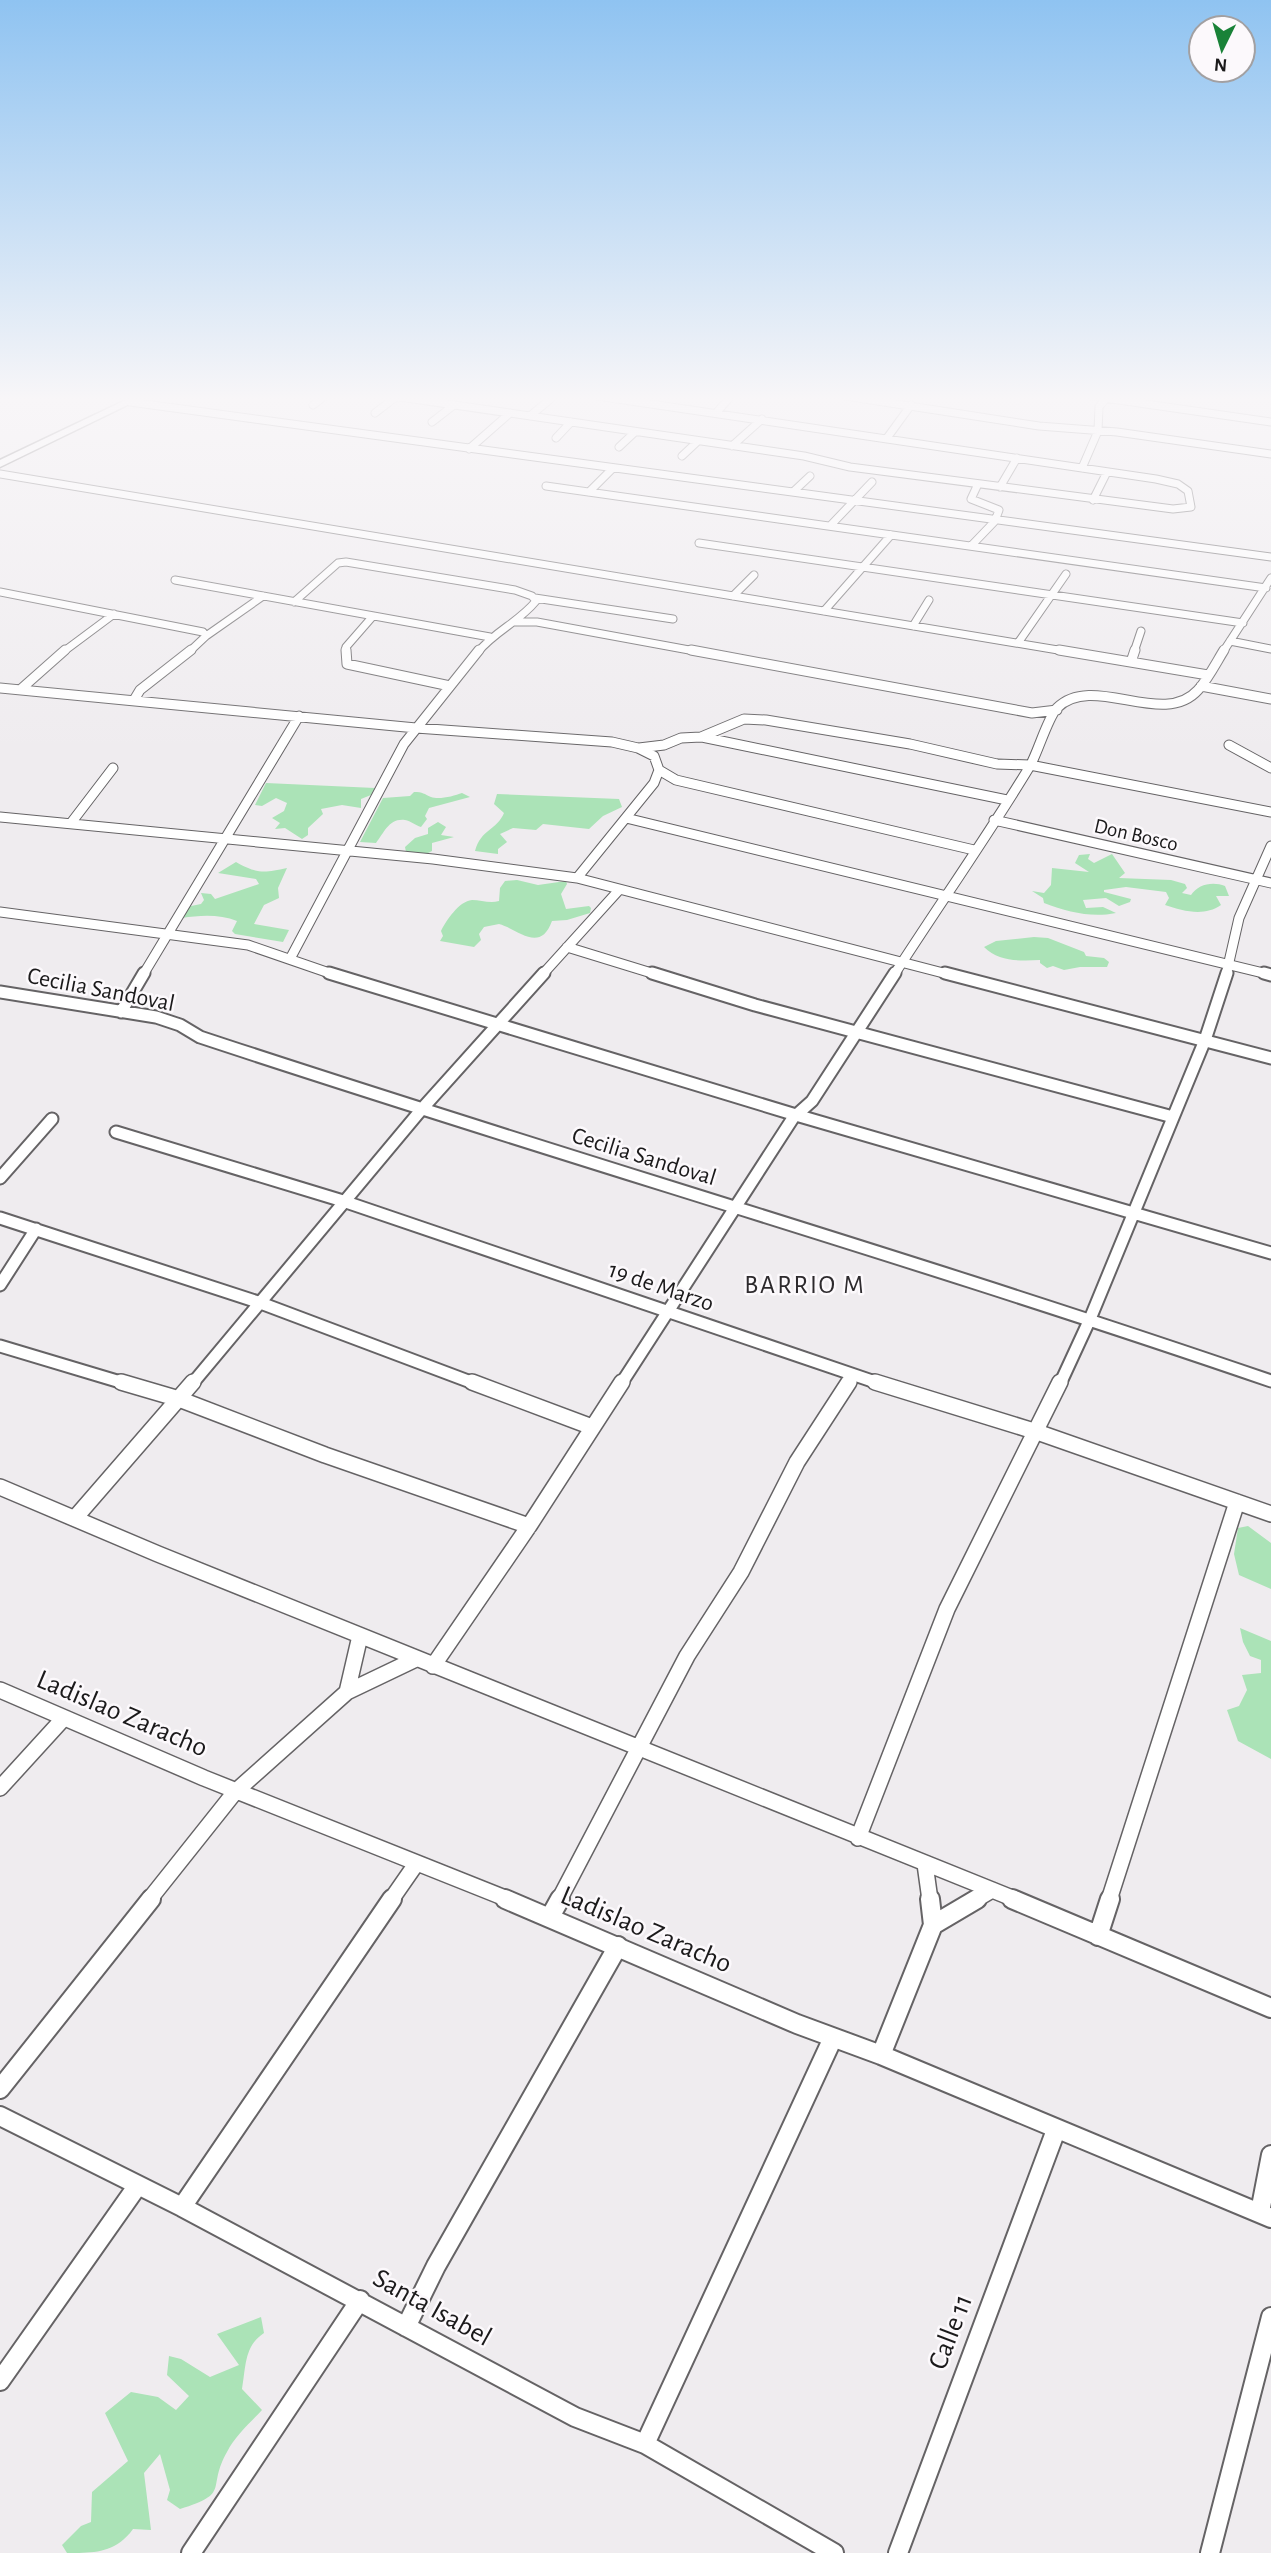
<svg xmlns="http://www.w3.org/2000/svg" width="1271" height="2553" font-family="'Alegreya Sans',sans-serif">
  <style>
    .green { fill: #abe3b7 }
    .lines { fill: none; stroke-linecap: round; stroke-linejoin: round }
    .street-far4-casing { stroke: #656365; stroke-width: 9 }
    .street-far3-casing { stroke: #656365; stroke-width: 11 }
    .street-far2-casing { stroke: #656365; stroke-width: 15 }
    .street-far1-casing { stroke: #656365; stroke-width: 18 }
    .street-casing { stroke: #656365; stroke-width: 22 }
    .secondary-casing { stroke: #656365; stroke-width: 3 }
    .street-far4 { stroke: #fff; stroke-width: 7 }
    .street-far3 { stroke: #fff; stroke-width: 9 }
    .street-far2 { stroke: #fff; stroke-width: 11 }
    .street-far1 { stroke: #fff; stroke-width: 15 }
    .street { stroke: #fff; stroke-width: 18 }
    .secondary { fill: #fff; fill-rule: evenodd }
    .labels { text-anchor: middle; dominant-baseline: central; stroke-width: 5; stroke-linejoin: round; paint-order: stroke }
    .far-street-label { font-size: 21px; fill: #1b1a1b; stroke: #fcf9fc }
    .street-label { font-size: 24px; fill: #1b1a1b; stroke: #fcf9fc }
    .neighbourhood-label { font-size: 26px; letter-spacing: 2px; fill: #2d2a2d; stroke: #fcf9fc }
    .near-street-label { font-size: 28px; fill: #1b1a1b; stroke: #fcf9fc }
  </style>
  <rect width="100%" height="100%" fill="#efecef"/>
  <path class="green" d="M266,783L375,788L371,795L361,799V808L342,805L321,809L323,814L308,828V835L302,839L285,828L275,829L280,823L272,818L284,811L287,803L276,798L262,806L255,805Z
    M414,792C423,792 424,794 431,797C439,800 454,796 462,793L470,797L429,808L425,816L427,819L421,827C415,825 411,821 405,820C389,818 384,833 376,843L360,842L383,798L410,796Z
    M497,794L619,799L622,807L603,816L589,829L543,824L536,830L513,828L500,834L507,842L498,849V854L475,851C481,829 497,830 504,813L494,804Z
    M438,822L446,827L441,835L454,837L432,843V851L424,855L406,852L405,847L415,838L428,834V828Z
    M1090,854L1088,859L1094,863L1112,854L1125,873L1119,878L1171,880L1185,884L1187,888L1182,893L1191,895C1198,884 1213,881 1225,886L1229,896H1216L1221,905C1204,917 1183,911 1165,905L1169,898L1166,892L1126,887L1104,890V892L1131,899L1130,902L1119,906L1106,898L1083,900L1086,908L1103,907L1116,913C1091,918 1068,912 1044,903L1043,898L1032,891L1044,893L1051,885L1052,868L1089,872L1075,863L1079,855Z
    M236,862C257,874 264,873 287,868L278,888L279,898L264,905L254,924L289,930L283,942L235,934L232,931L237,921C220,914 200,915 182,918L186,907L201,904L204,900L201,893L211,894L215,899L259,884L256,879L218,873Z
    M517,880L538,885L566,881L567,884L561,894L566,909L589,906L591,908L590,913L567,920L552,921C540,954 518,929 499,924L484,927L479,934L481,940L474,947L440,941L443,936L441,931C446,921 459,901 472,900C481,900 490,904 499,901L500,888L505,881Z
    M1034,937L1048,938L1084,952L1086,956L1104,958L1109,962L1107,967H1080L1064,970L1053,966L1047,968L1040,963V960C1021,961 999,962 984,947L996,941Z
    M1248,1526L1271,1543V1589L1239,1575L1234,1554L1238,1528Z
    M1240,1628L1271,1641V1759L1238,1741L1227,1710L1239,1706L1247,1690L1242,1675L1261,1673V1660L1250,1656L1243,1642Z
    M261,2317L264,2333C244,2346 246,2367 242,2389L262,2410C250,2423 235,2436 227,2452C206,2489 232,2493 180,2509L167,2500L170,2490L160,2454L144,2473L151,2530L133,2529C116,2553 94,2553 67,2553L62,2545L81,2526L91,2522L92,2492L128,2461L105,2413L131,2392L158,2397L176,2410L189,2396L167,2375L169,2356L181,2359L210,2377L239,2365L217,2334Z"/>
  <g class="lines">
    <defs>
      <path id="street-far4" d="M393,396L804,456L850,467L1173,509L1191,507L1188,491L1178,484L1156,479L597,396
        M845,396L1039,426L1117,432L1271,454
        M1091,396L1271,422
        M130,402L1271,557
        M313,405L325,396
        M717,412L731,396
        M375,413L397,396
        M530,416L554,396
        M432,422L454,405
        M556,438L571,422
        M887,438L911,405
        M732,446L762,419
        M619,447L635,432
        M469,449L510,413
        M682,456L698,441
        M1082,468L1098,431L1099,407L1108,396
        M0,474L1070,652
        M546,486L1266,588
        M1000,487L1017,458
        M589,492L613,468
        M793,492L810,476
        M1093,500L1107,472
        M830,526L872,482
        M699,543L1243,623
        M971,546L995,521L999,510L971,499L978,484
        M175,580L490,637
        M0,592L203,632L206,636L189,652
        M733,596L754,575
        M535,598L673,619
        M294,602L338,563L346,562L515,590L532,596L536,601C519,622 495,631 478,652
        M824,611L891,535
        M515,622H537L700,652
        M913,626L929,600
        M206,636L263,596
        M1230,641L1271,649
        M1018,643L1066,574
        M63,652L114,614
        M346,652V647L373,616
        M1134,652L1141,631
        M1223,652L1271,578"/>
      <path id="street-far3" d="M346,650L347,664L450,686
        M691,650L1032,713L1057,710
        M1059,650L1208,675
        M1131,662L1135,650
        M1201,686L1271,699
        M0,688L416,728L612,742L638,748L654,756L659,770L654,783L577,878L951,975
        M21,689L65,650
        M134,700L140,690L191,650
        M702,737L1007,800
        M1229,745L1271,768
        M639,748L664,745L681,738L701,737L744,719L766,720L910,744L997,764L1030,765L1271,812
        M659,770L676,780L974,850
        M0,817L433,859L577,878
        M626,818L1271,975
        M994,820L1271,883
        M71,823L113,768
        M0,912L248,945L335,975
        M567,947L658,975
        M290,959L404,744L479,650
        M143,975L299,716
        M542,975L619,890
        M894,975C939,905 987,837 1030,766C1038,752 1048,717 1057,708C1093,672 1163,729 1198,690C1208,679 1216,663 1224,650
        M1226,975L1239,918L1271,846"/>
      <path id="street-far2" d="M329,973L796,1115L1271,1253
        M652,973L755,1005L1173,1117
        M945,973L1271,1058
        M1264,973L1271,975
        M0,992L156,1017L180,1025L200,1037C556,1155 916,1259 1271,1381
        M121,1012L144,973
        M116,1132L343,1201L881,1384
        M0,1178L52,1119
        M0,1218L258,1302L476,1384
        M0,1285L36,1229
        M0,1346L127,1384
        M192,1384L421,1110L544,973
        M621,1384L793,1118L812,1101L895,973
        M847,1384L853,1375
        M1060,1384L1090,1319L1205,1040L1227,973"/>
      <path id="street-far1" d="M121,1382L179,1399L325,1455L529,1526
        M472,1382L592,1427
        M875,1382L1037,1432L1271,1514
        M0,1487L158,1554L1017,1900
        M75,1518L193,1382
        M433,1666L529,1526L622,1382
        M0,1690L204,1778L510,1900
        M347,1692L360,1636
        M0,1788L63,1719
        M858,1838L947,1609L1060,1382
        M925,1864L930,1900
        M149,1900L235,1792L347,1692L416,1659
        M391,1900L416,1864
        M559,1900L687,1656L741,1572L797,1462L849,1382
        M975,1900L992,1890
        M1109,1900L1237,1502"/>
      <path id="street" d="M505,1899L797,2024L881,2055L1271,2218
        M930,1899L933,1925
        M1012,1899L1271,2008
        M550,1917L560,1899
        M1098,1936L1110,1899
        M881,2055L933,1925L977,1899
        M0,2089L151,1899
        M0,2116L182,2207L575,2417L645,2444L834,2553
        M182,2207L392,1899
        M1260,2212L1271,2155
        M406,2327L436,2266L618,1946
        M0,2381L138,2185
        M645,2444L832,2040
        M191,2553L360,2300
        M898,2553L1056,2130
        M1210,2553L1271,2317"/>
      <path id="secondary" d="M134,396H146L0,467V460Z"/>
    </defs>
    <use href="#street-far4" class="street-far4-casing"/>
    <use href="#street-far3" class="street-far3-casing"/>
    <use href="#street-far2" class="street-far2-casing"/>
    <use href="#street-far1" class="street-far1-casing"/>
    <use href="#street" class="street-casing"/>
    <use href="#secondary" class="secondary-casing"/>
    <use href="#street-far4" class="street-far4"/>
    <use href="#street-far3" class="street-far3"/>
    <use href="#street-far2" class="street-far2"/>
    <use href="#street-far1" class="street-far1"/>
    <use href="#street" class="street"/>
    <use href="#secondary" class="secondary"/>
  </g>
  <linearGradient id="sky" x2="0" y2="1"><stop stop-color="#8fc3f1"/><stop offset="0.53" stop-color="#f8f6f8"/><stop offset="1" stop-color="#f8f6f8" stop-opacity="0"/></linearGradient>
  <rect width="1271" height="753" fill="url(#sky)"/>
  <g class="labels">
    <g class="far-street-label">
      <text transform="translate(1136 835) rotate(13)">Don Bosco</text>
    </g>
    <g class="street-label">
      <text transform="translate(101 990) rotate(11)">Cecilia Sandoval</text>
      <text transform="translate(644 1157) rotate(17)">Cecilia Sandoval</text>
      <text transform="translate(661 1287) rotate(19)">19 de Marzo</text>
    </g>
    <g class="neighbourhood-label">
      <text x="805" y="1285">BARRIO M</text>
    </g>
    <g class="near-street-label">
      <text transform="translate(122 1714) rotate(23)">Ladislao Zaracho</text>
      <text transform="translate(646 1930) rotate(23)">Ladislao Zaracho</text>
      <text transform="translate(432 2308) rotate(29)">Santa Isabel</text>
      <text transform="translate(951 2332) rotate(-69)">Calle 11</text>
    </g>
  </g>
  <g transform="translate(1222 49) rotate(185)"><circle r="33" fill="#fcf9fc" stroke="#a2a0a2" stroke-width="2"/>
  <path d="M0-5L12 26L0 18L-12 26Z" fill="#198238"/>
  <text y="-10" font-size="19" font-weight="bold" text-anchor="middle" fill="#1b1a1b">N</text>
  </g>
</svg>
